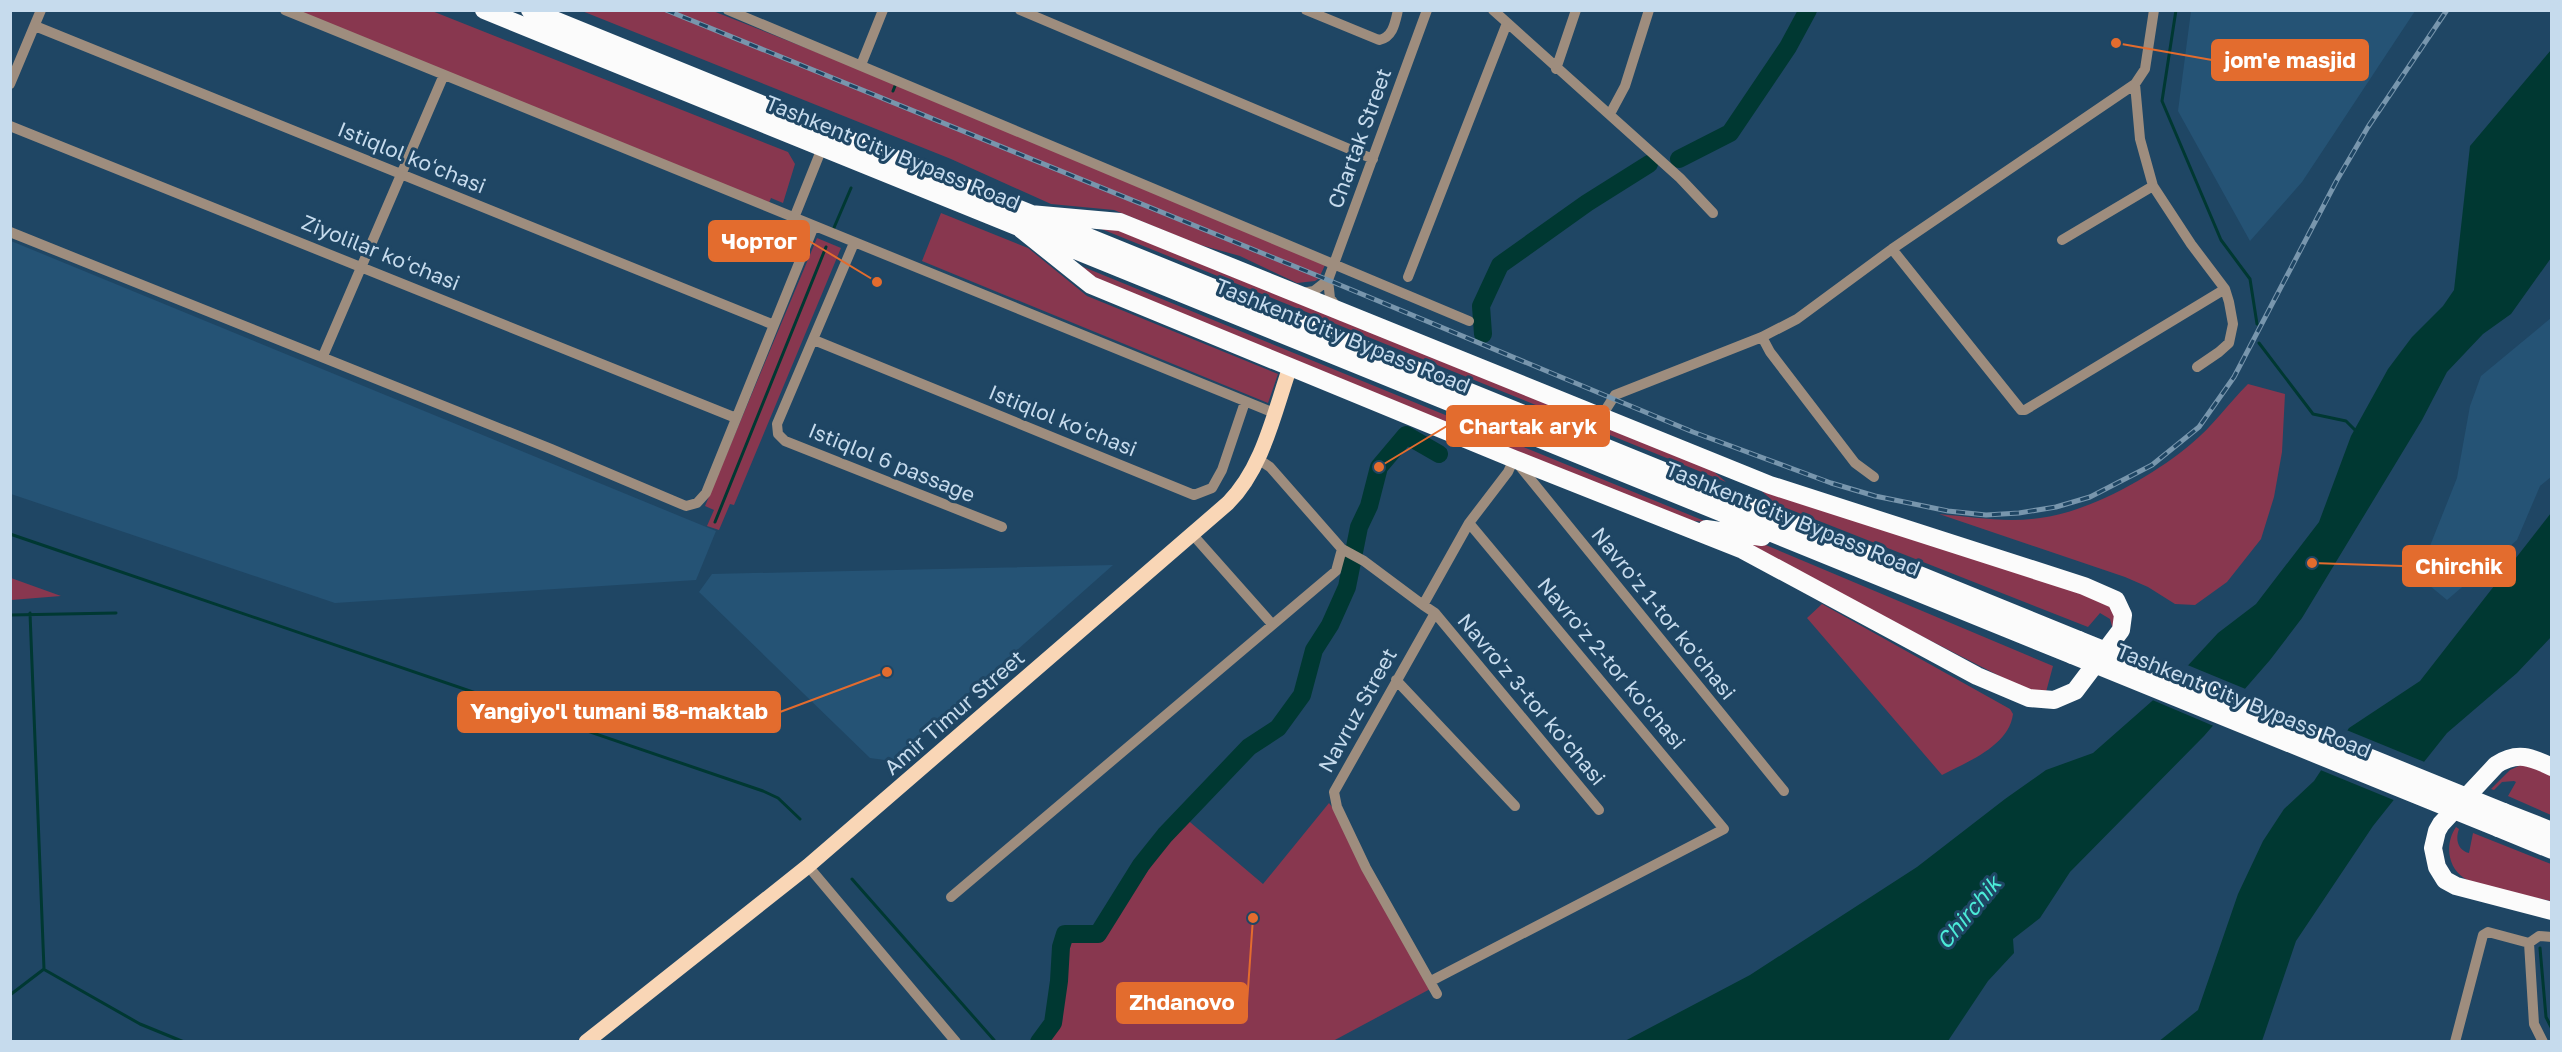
<svg xmlns="http://www.w3.org/2000/svg" width="2562" height="1052" font-family="'Golos Text',sans-serif">
  <style>
    .built { fill: #255375 }
    .green { fill: #88374f }
    .water { fill: #003832 }
    .pier { fill: #1f4664 }
    .lines { fill: none; stroke-linecap: round; stroke-linejoin: round }
    .stream { stroke: #003832; stroke-width: 3 }
    .river { stroke: #003832; stroke-width: 18 }
    .minor { stroke: #9e8d7e; stroke-width: 10 }
    .major { stroke: #f9d6b6; stroke-width: 15 }
    .highway { stroke: #fbfbfb; stroke-width: 18 }
    .rail-casing { stroke: #7896ad; stroke-width: 5 }
    .rail { stroke: #1f4664; stroke-width: 3; stroke-dasharray: 9; stroke-linecap: butt }
    .highway-bridge { stroke: #fbfbfb; stroke-width: 18 }
    .labels { text-anchor: middle; dominant-baseline: central; stroke-width: 6; stroke-linejoin: round; paint-order: stroke }
    .street-label { font-size: 21px; fill: #c6dbed; stroke: #1f4664 }
    .water-label { font-size: 22px; font-style: italic; fill: #4bead7; stroke: #1f4664 }
    .leader { fill: none; stroke: #e36c2e; stroke-width: 2 }
    .callout-dot { fill: #e36c2e; stroke: #1f4664; stroke-width: 2 }
    .callout { fill: #e36c2e; stroke: #e36c2e; stroke-width: 2 }
    .callout-label { font-size: 22px; text-anchor: middle; font-weight: bold; fill: #fff }
  </style>
  <rect width="100%" height="100%" fill="#1f4664"/>
  <path class="built" d="M2191,11H2415L2302,182L2250,241L2178,111Z
    M11,241L716,531L696,580L335,603L11,494Z
    M2551,318V477L2540,486L2517,540L2447,600L2418,576L2457,478L2470,406L2481,376Z
    M1113,565L892,761L870,758L699,592L712,574Z"/>
  <path class="green" d="M293,11H432L788,152L795,164L783,203L771,198L769,203Z
    M582,11H713L859,69L1325,265L1319,278L1315,281L1297,283L1240,256L1197,244L1114,210L1051,204L951,159Z
    M941,213L1028,248L1087,296L1278,374L1268,403L922,261Z
    M1094,226L1119,227L1712,470L1726,482Z
    M817,238L841,248L734,505L730,504L719,530L707,526L714,510L705,506Z
    M1081,266L1707,522L1681,520L1094,279Z
    M2248,384L2285,394L2282,452L2274,497L2261,539L2227,582L2195,605L2175,604L2148,587L2125,577L1939,514C1972,517 2006,523 2040,518C2089,512 2153,476 2191,444C2212,427 2229,403 2248,384Z
    M1755,485L2108,603L2115,611L2113,630L2110,619L2100,613L2088,627L1776,504Z
    M1732,539L1761,543L2053,666L2046,692L2042,694L2021,687Z
    M11,578L61,596L11,600Z
    M1822,604L2010,709L2013,714C2009,746 1967,762 1942,775L1807,618Z
    M2521,765H2532L2551,776V815L2508,796L2516,782L2514,781L2502,782L2494,790L2491,789L2510,770Z
    M1329,803L1336,812L1432,988L1333,1041L1045,1042L1062,1023L1066,944L1071,938L1102,939L1184,817L1263,884Z
    M2456,827L2459,829C2455,840 2458,850 2469,853L2473,833L2551,864V901C2533,897 2477,887 2464,878C2447,867 2445,843 2456,827Z"/>
  <path class="water" d="M2551,50V258L2511,314L2483,334L2447,372L2422,420L2302,618L2270,660L2204,736L2070,872L2040,918L2013,939L2014,953L1988,981L1948,1041L1623,1042L1750,975L1917,867L2005,799L2046,770L2093,753L2168,687L2218,633L2256,604L2319,522L2351,436L2388,369L2412,337L2443,306L2454,290L2470,146Z
    M2551,513V637L2517,673L2447,733L2373,826L2296,941L2262,1041L2158,1042L2198,1010L2238,894L2263,841L2284,809L2314,781L2349,728L2420,681Z"/>
  <path class="pier" d="M2185,664L2248,690L2216,727L2150,699Z
    M2344,729L2427,763L2396,801L2318,769Z"/>
  <g class="lines">
    <path class="stream" d="M2176,10L2162,101L2221,240L2250,279L2257,324
      M893,91L895,86
      M833,230L851,188
      M2259,343L2313,414L2346,421L2357,432
      M715,522L826,247
      M10,534L763,791L778,798L800,819
      M10,615L116,613
      M852,879L994,1040
      M2540,948L2546,1017L2552,1029
      M45,970L140,1024L184,1042
      M10,995L44,969L30,613"/>
    <path class="river" d="M1679,159L1730,133L1788,47L1808,10
      M1483,334L1481,306L1500,265L1587,203L1649,164
      M1039,1042L1053,1023L1059,981L1061,947L1065,934H1098L1141,865L1165,835L1249,747L1278,728L1302,695L1314,650L1330,625L1347,587L1359,527L1369,506L1379,467L1406,435L1439,454"/>
    <path class="minor" d="M285,10L1274,413
      M728,10L1469,321
      M1020,10L1373,159
      M1306,10L1379,40C1393,37 1395,23 1398,10
      M1493,10L1680,178L1713,213
      M35,26L774,325
      M861,65L883,10
      M1556,69L1576,10
      M10,84L41,10
      M2135,84L2140,139L2153,186L2191,244L2225,289L2229,302L2233,324L2229,343L2219,352L2197,367
      M1610,114L1625,86L1649,10
      M10,126L736,418
      M794,218L822,148
      M10,232L551,449L686,506L697,503L706,493L814,226
      M2062,240L2153,186
      M854,243L777,424L778,434L785,441L1002,527
      M1892,249L2021,410H2025L2225,289
      M1408,277L1507,23
      M1328,280L1427,10
      M1302,293L1314,291L1328,280L1330,298L1338,309
      M1762,337L1770,352L1855,463L1874,477
      M814,340L1194,495L1212,488L1222,470L1245,402
      M323,356L443,77
      M1601,417L1615,395L1762,337L1797,319L1892,249L2135,84L2145,69L2154,10
      M1258,459L1270,467L1342,549L1364,561L1423,605
      M1193,535L1271,623
      M1435,613L1599,810
      M1396,680L1515,806
      M808,866L956,1042
      M951,897L1336,571L1342,549
      M2529,943L2534,1024L2543,1042
      M2529,943L2539,936L2552,937
      M1431,981L1724,829L1469,523
      M1437,994L1366,868L1337,807L1334,792L1435,613L1423,605L1469,523L1508,472L1514,459L1784,791
      M2455,1042L2483,935L2488,932L2529,943"/>
    <path class="major" d="M586,1042L808,866L1228,503C1263,468 1274,413 1290,367"/>
    <path class="highway" d="M484,10L2072,655
      M530,10L2079,640
      M1021,229L1091,285L1514,459L1743,550L1977,676L2029,698L2054,700L2075,691L2121,630L2123,615L2116,600L2084,586L1770,485L1120,222L1030,214
      M1706,529L1762,537
      M2552,767C2531,757 2517,751 2496,765L2441,824L2437,831L2433,848L2437,867L2445,880L2456,886L2552,911
      M2504,812L2552,831
      M2498,828L2552,850"/>
    <defs>
      <path id="rail" d="M666,10L1328,280L1693,432L1831,483L1875,496L1948,511L1986,515L2019,513L2056,507L2090,497L2152,465L2199,427L2234,377L2337,180L2368,127L2447,10"/>
    </defs>
    <use href="#rail" class="rail-casing"/>
    <use href="#rail" class="rail"/>
    <path class="highway-bridge" d="M2079,640L2504,812
      M2072,655L2498,828"/>
  </g>
  <g class="labels">
    <g class="street-label">
      <text transform="translate(1359 138) rotate(-70)">Chartak Street</text>
      <text transform="translate(893 152) rotate(22)">Tashkent City Bypass Road</text>
      <text transform="translate(412 157) rotate(22)">Istiqlol koʻchasi</text>
      <text transform="translate(381 252) rotate(22)">Ziyolilar koʻchasi</text>
      <text transform="translate(1343 335) rotate(22)">Tashkent City Bypass Road</text>
      <text transform="translate(1063 420) rotate(22)">Istiqlol koʻchasi</text>
      <text transform="translate(892 462) rotate(22)">Istiqlol 6 passage</text>
      <text transform="translate(1793 518) rotate(22)">Tashkent City Bypass Road</text>
      <text transform="translate(1664 613) rotate(51)">Navro'z 1-tor ko'chasi</text>
      <text transform="translate(1612 663) rotate(50)">Navro'z 2-tor ko'chasi</text>
      <text transform="translate(1532 699) rotate(50)">Navro'z 3-tor ko'chasi</text>
      <text transform="translate(2244 700) rotate(22)">Tashkent City Bypass Road</text>
      <text transform="translate(1357 710) rotate(-61)">Navruz Street</text>
      <text transform="translate(954 712) rotate(-41)">Amir Timur Street</text>
    </g>
    <g class="water-label">
      <text transform="translate(1968 912) rotate(-50)">Chirchik</text>
    </g>
  </g>
  <path class="leader" d="M2116 43L2212 60M877 282L809 241M1379 467L1447 426M2312 563L2403 566M887 672L780 712M1253 918L1247 1003"/>
  <g class="callout-dot">
    <circle cx="2116" cy="43" r="6"/>
    <circle cx="877" cy="282" r="6"/>
    <circle cx="1379" cy="467" r="6"/>
    <circle cx="2312" cy="563" r="6"/>
    <circle cx="887" cy="672" r="6"/>
    <circle cx="1253" cy="918" r="6"/>
  </g>
  <g class="callout">
    <rect x="2212" y="40" width="156" height="40" rx="6"/>
    <rect x="709" y="221" width="100" height="40" rx="6"/>
    <rect x="1447" y="406" width="162" height="40" rx="6"/>
    <rect x="2403" y="546" width="112" height="40" rx="6"/>
    <rect x="458" y="692" width="322" height="40" rx="6"/>
    <rect x="1117" y="983" width="130" height="40" rx="6"/>
  </g>
  <g class="callout-label">
    <text x="2290" y="68">jom'e masjid</text>
    <text x="759" y="249">Чортог</text>
    <text x="1528" y="434">Chartak aryk</text>
    <text x="2459" y="574">Chirchik</text>
    <text x="619" y="719">Yangiyo'l tumani 58-maktab</text>
    <text x="1182" y="1010">Zhdanovo</text>
  </g>
  <rect width="2562" height="1052" fill="none" stroke="#c6dbed" stroke-width="24"/>
</svg>
